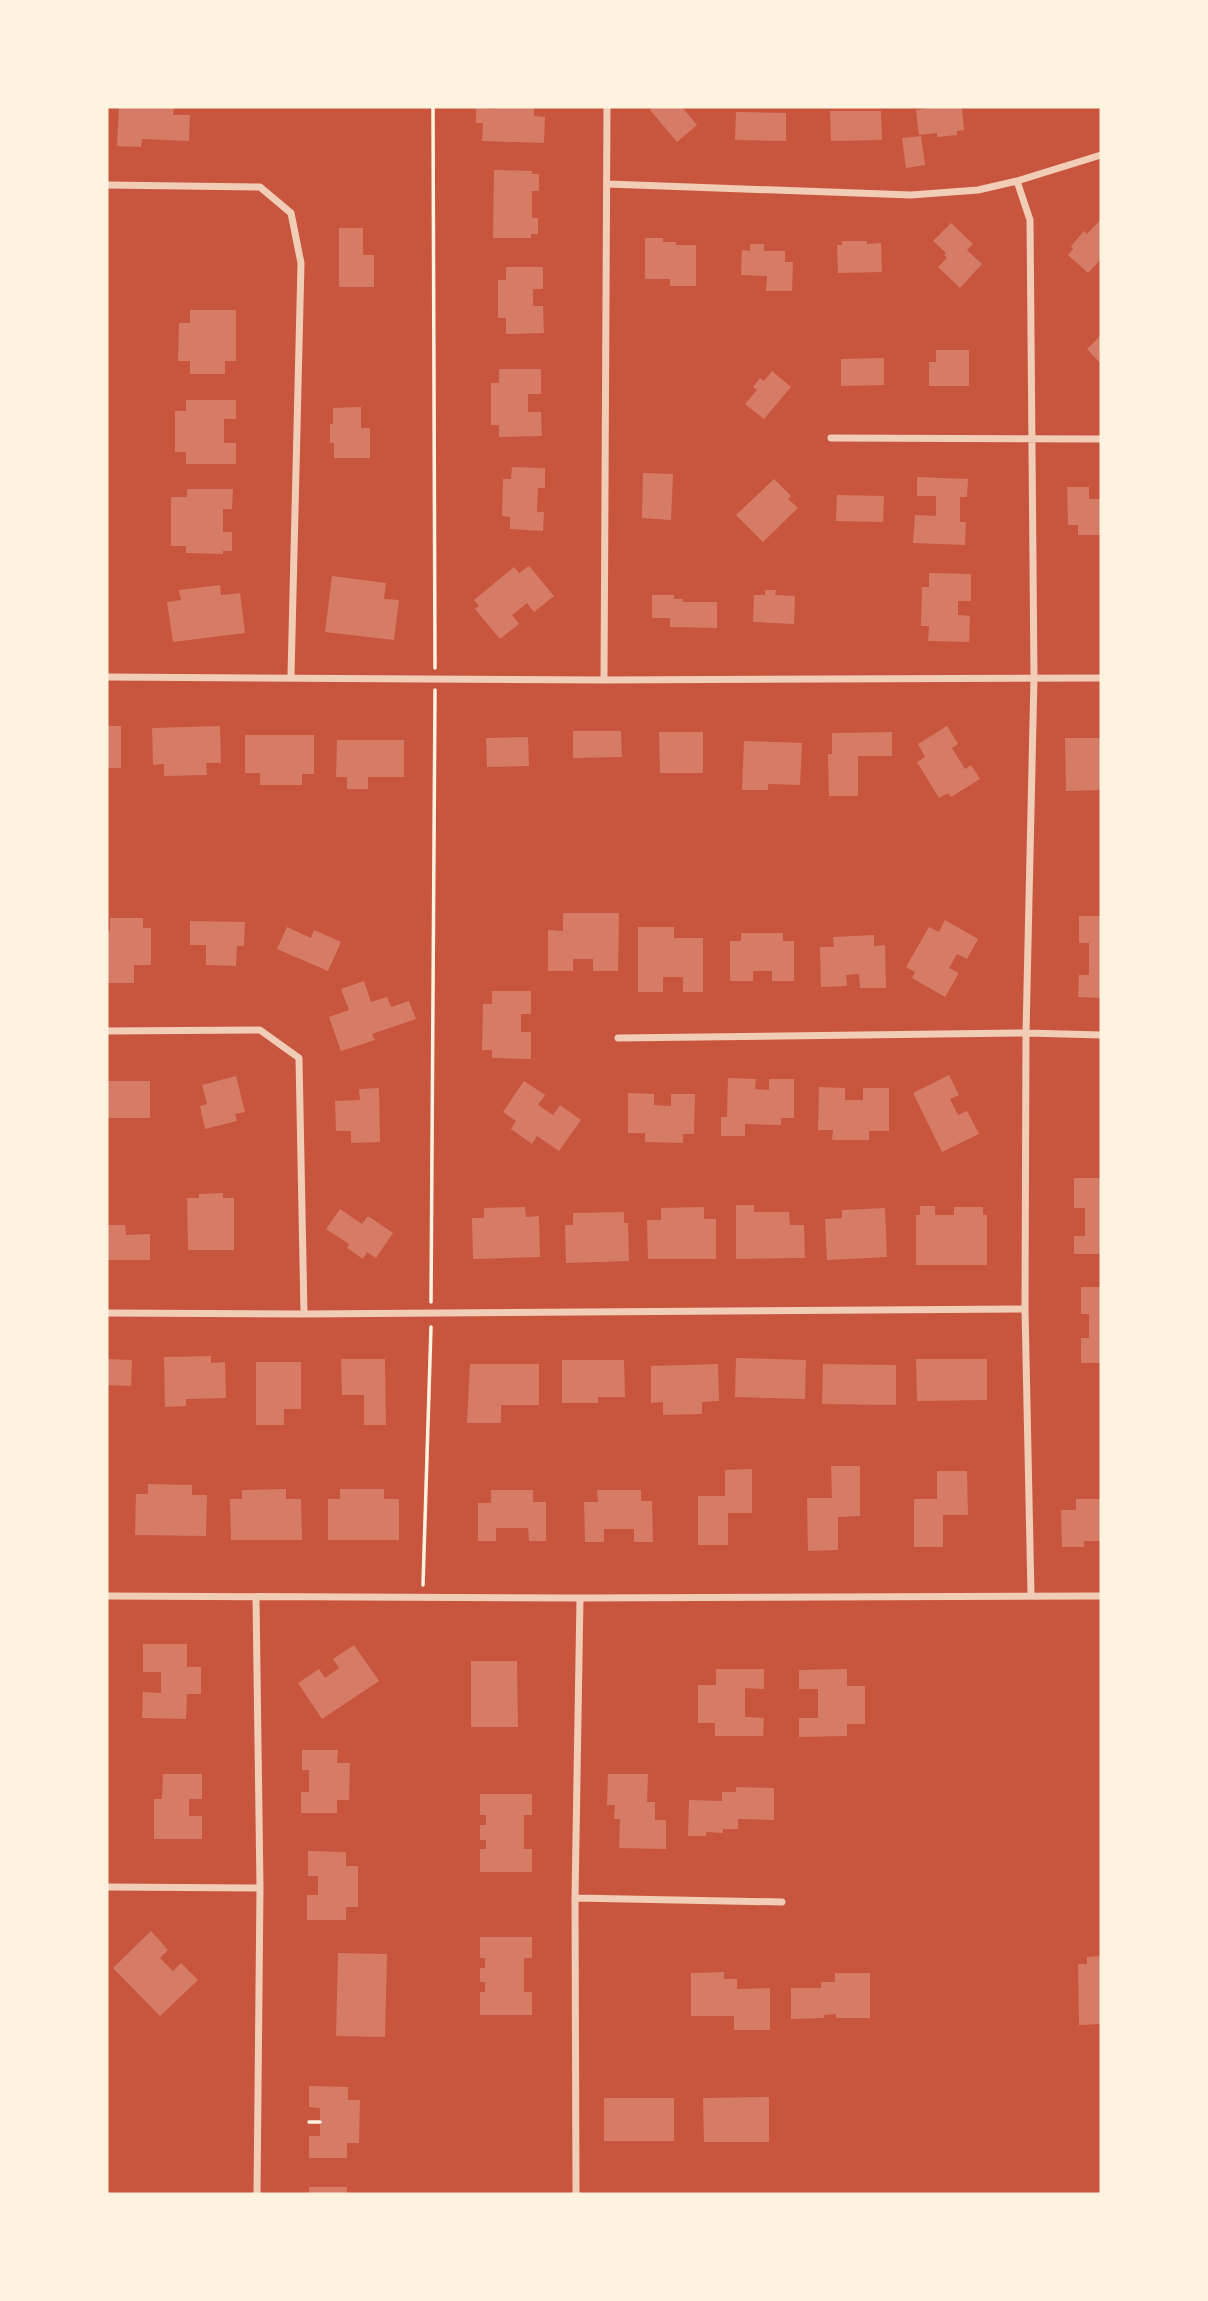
<svg xmlns="http://www.w3.org/2000/svg" width="1208" height="2301" font-family="Mulish,sans-serif">
  <style>
    .building { fill: #d67c66 }
    .lines { fill: none; stroke-linecap: round; stroke-linejoin: round }
    .path { stroke: #fff3e0; stroke-width: 3.5 }
    .minor { stroke: #f1ccb7; stroke-width: 7 }
  </style>
  <rect width="100%" height="100%" fill="#c8553d"/>
  <path class="building" d="M119,107H174L173,115H190L189,141L142,139L141,147L117,146Z
    M496,107H534V116L545,117L544,143L482,141L483,123H476V108L496,109Z
    M654,107H682L697,125L677,142L650,110Z
    M940,107H962L964,130L957,131V135L937,137V133L919,135L916,110Z
    M830,111H881L882,140L831,141Z
    M736,112L786,113V141L735,140Z
    M921,136L925,165L906,168L902,138Z
    M494,170L532,171V174H539V191H532V218H538V234H531V238H493Z
    M1101,219V259L1088,273L1068,255L1073,249L1071,246L1084,231L1087,234Z
    M951,223L973,244L967,250L982,264L960,288L938,267L947,258L944,255L946,253L933,241Z
    M339,228H363V255H374V287H339Z
    M645,238H663V242H676V245H696V286H670V279H645Z
    M842,241H867V244L881,243L882,272L838,273L837,245H842Z
    M750,244H764V251H785V262H793L792,291H766L767,276L741,275L742,250L750,251Z
    M506,267H543V289H533V306H543L544,333L506,334V318H498V280H506Z
    M190,310H236V361H225V374H190V361H178L179,323H190Z
    M1101,335V364L1087,349Z
    M936,350H969V386H929V362H936Z
    M884,358V385L841,386V359Z
    M499,369H541V394H528V412H541L542,436L499,437V425H491V383H499Z
    M772,371L791,387L764,419L745,404L757,390L753,387L760,378L764,381Z
    M186,400H236V419H224V443H236V464H186V452H175V411H186Z
    M361,407V428H370V458H334V443H330V424H333V408Z
    M512,467L545,468V488H538L537,512H544L543,531L510,529V517L502,516L503,479H511Z
    M643,473L673,474L671,520L642,518Z
    M917,477L968,479L967,497H960V522H966L965,545L913,543L915,515L936,516V496H917Z
    M774,479L791,496L788,499L798,508L763,542L736,515Z
    M1067,487H1089V499H1101V535H1078V525H1068Z
    M187,489H233L232,509H223V532H232V551H223V554L186,553V546H171V497H187Z
    M837,495L884,496L883,522L836,521Z
    M529,566L554,596L534,612L527,603L512,615L519,624L500,639L475,609L479,606L474,600L514,567L519,573Z
    M929,573L971,574V601H958V615L970,616L969,642L928,641L929,626H921L922,587H929Z
    M332,576L386,583L384,599L399,600L394,640L325,632Z
    M220,585L221,595L240,593L245,633L173,642L167,602L181,600L179,590Z
    M765,590H776L775,595L795,596L794,624L753,622L754,595H765Z
    M652,595H674V599H683V602H717V628L670,627V618H652Z
    M107,726H121V768H107Z
    M220,726L221,763H206L207,775L164,776V764L153,765L152,728Z
    M947,726L958,744L952,748L965,769L971,765L980,779L951,797L948,793L939,798L917,762L925,757L918,744Z
    M573,731H621L622,757L573,758Z
    M659,732H703V773H660Z
    M892,732V756H858V796H829L828,754H832V733Z
    M245,735H314V774H302V785H260V773H245Z
    M528,737L529,766L487,767L486,738Z
    M1065,738H1101V790L1066,791Z
    M337,740H404V777H368V789H347V777H336Z
    M744,741L802,743L800,785L768,784V790H742Z
    M563,913H619L618,971H593V959H573V971H548V930L563,931Z
    M1079,916H1101V998L1078,997L1079,975H1089V943H1079Z
    M110,918H143V928H151V965H134V983H107V931H110Z
    M945,920L978,939L967,959L957,954L949,968L959,973L945,997L912,978L915,972L906,967L929,927L939,932Z
    M190,921L245,922L244,946H237L236,966L206,965V945H190Z
    M287,927L311,938L314,930L341,942L328,971L277,949Z
    M638,927H674V938H703V992H683V977H663V992H638Z
    M741,933H783V941H794V981H772V971H753V981H730V941H741Z
    M874,935V946L885,945L886,988H860L859,974L846,975L847,986L821,987L820,947H834L833,937Z
    M364,981L371,1002L387,997L391,1007L409,1001L416,1019L372,1034L375,1040L341,1051L329,1017L349,1010L341,989Z
    M492,991H531V1014H521V1032H531V1059L492,1058V1050H482L483,1004H492Z
    M949,1075L959,1095L950,1099L958,1115L967,1111L979,1134L942,1152L913,1093Z
    M236,1076L245,1112L235,1114L237,1121L205,1129L200,1106L207,1104L202,1085Z
    M728,1078L756,1079L755,1089L769,1090V1079H794V1118H781V1125L745,1124V1136H721V1117H727Z
    M107,1081H150V1118H107Z
    M524,1081L545,1095L538,1105L553,1115L560,1105L581,1120L559,1151L537,1136L532,1144L511,1129L516,1121L503,1112Z
    M819,1087L845,1088V1100H863V1088H889V1131H869V1140H832L833,1130H818Z
    M379,1088L380,1142L351,1143V1131H336L335,1101L360,1100L359,1089Z
    M628,1093L654,1094V1105L671,1106V1094H695L694,1134H683V1143L645,1142V1133H628Z
    M1074,1178H1101V1254H1074V1236H1085V1208H1074Z
    M223,1193V1198H234V1250H188L187,1198H199V1194Z
    M736,1205H754V1212H789L790,1225H804L805,1258L736,1259Z
    M920,1206H935V1215H954V1207H983V1215H987V1265H916V1215H920Z
    M525,1207L526,1217L539,1216L540,1257L473,1259L472,1218H484V1208Z
    M704,1207V1219H716V1259H648L647,1220H661V1208Z
    M885,1208L887,1257L827,1260L825,1219L842,1218V1210Z
    M340,1209L362,1224L368,1216L393,1233L376,1258L367,1252L363,1259L347,1248L349,1244L326,1229Z
    M624,1212V1223H628L629,1261L566,1263L565,1225H573V1213Z
    M107,1225H125L126,1235L150,1234V1260H107Z
    M1081,1287H1101V1363H1081V1338H1089V1314H1081Z
    M211,1356V1363L225,1362L226,1398L186,1399V1406L165,1407L164,1357Z
    M736,1358L806,1360L805,1399L735,1397Z
    M107,1359L132,1360L131,1386L107,1385Z
    M341,1359H385L386,1425H364V1395H342Z
    M916,1359H987V1400L917,1401Z
    M562,1360H624L625,1397H598V1403H562Z
    M256,1362H301V1409H284V1425H256Z
    M470,1364H539V1405H501V1423H467Z
    M718,1364L719,1401L702,1402V1414L663,1415V1402L651,1403V1366Z
    M823,1364L896,1365V1405L822,1404Z
    M831,1466H860V1516L838,1517V1550L808,1551L807,1498H832Z
    M752,1469V1513H728V1545H698V1496H725V1470Z
    M937,1471H967L968,1515H943V1547H914V1499H937Z
    M148,1484L192,1485V1495H207L206,1536L135,1535L136,1494H148Z
    M286,1489V1499H301L302,1540H231L230,1499H242V1490Z
    M340,1489H384V1499H399V1540H328V1499H340Z
    M491,1490H533V1502H546V1541H529L528,1528H496V1541H478V1503H491Z
    M597,1490H641V1501H652L653,1542H634V1529H604V1542H585L584,1502H598Z
    M1076,1499H1101V1541H1084V1547H1062L1061,1510H1076Z
    M143,1644H187V1667H201V1694H187L186,1719L142,1718L143,1692L161,1693V1672H143Z
    M354,1645L379,1681L322,1719L298,1683L319,1669L325,1678L339,1668L333,1659Z
    M471,1661H517L518,1727H471Z
    M716,1669H764V1689L745,1688V1717L764,1718L763,1736H715V1723H698V1685H716Z
    M847,1669V1686H865V1724H847V1736L799,1737V1718H818V1689H799V1670Z
    M302,1750H338L337,1763H350L349,1800H337V1813H301V1792H309V1770H302Z
    M163,1774H202V1799H189V1816H202V1839H154V1799H162Z
    M608,1774H648L647,1802H655V1820H666V1849L619,1848L620,1819H614L615,1805H607Z
    M736,1787L774,1788V1820L738,1819V1829H723V1833L706,1832V1836H688L689,1800L722,1801V1792H736Z
    M480,1794H532V1815H524V1849H532V1872H480V1849H486V1840H480V1825H486V1815H480Z
    M308,1851L346,1852V1866H358V1907H346V1920H307V1895H318V1876H308Z
    M151,1931L168,1950L160,1958L173,1971L181,1963L198,1980L160,2016L113,1968Z
    M480,1937H532V1958H524V1992H532V2015H480V1992H485V1982H480V1968H485V1958H480Z
    M338,1953L387,1954L385,2037L336,2036Z
    M1101,1956V2024L1079,2025L1078,1964H1087V1957Z
    M724,1972V1979H737V1989L770,1988V2030H734V2016H691V1973Z
    M835,1973H870V2018H836V2014L824,2015V2018L791,2019V1988H821V1982H835Z
    M309,2086L348,2087V2100H360L359,2143H347V2158H309V2136H320V2108L309,2107Z
    M769,2097V2142H704L703,2098Z
    M604,2098H674V2141H604Z
    M309,2187H347V2194H309Z"/>
  <g class="lines">
    <path class="path" d="M433,107L435,668
      M431,1302L435,690
      M423,1585L431,1327
      M309,2122H320"/>
    <path class="minor" d="M1017,181L1030,220L1034,677L1026,1033L1025,1309L1031,1595
      M608,184L911,195L978,190L1017,181L1101,155
      M107,185L260,187L291,213L301,263L291,676
      M831,438L1101,439
      M107,677L604,680L1101,678
      M604,680L607,107
      M107,1031L260,1030L299,1058L304,1314
      M618,1038L1026,1033L1101,1035
      M107,1313L304,1314L1025,1309
      M107,1596L580,1598L1101,1596
      M256,1598L260,1888L257,2194
      M107,1887L260,1888
      M575,1898L782,1902
      M576,2194L575,1898L580,1598"/>
  </g>
  <rect width="1208" height="2301" fill="none" stroke="#fff3e0" stroke-width="217"/>
</svg>
